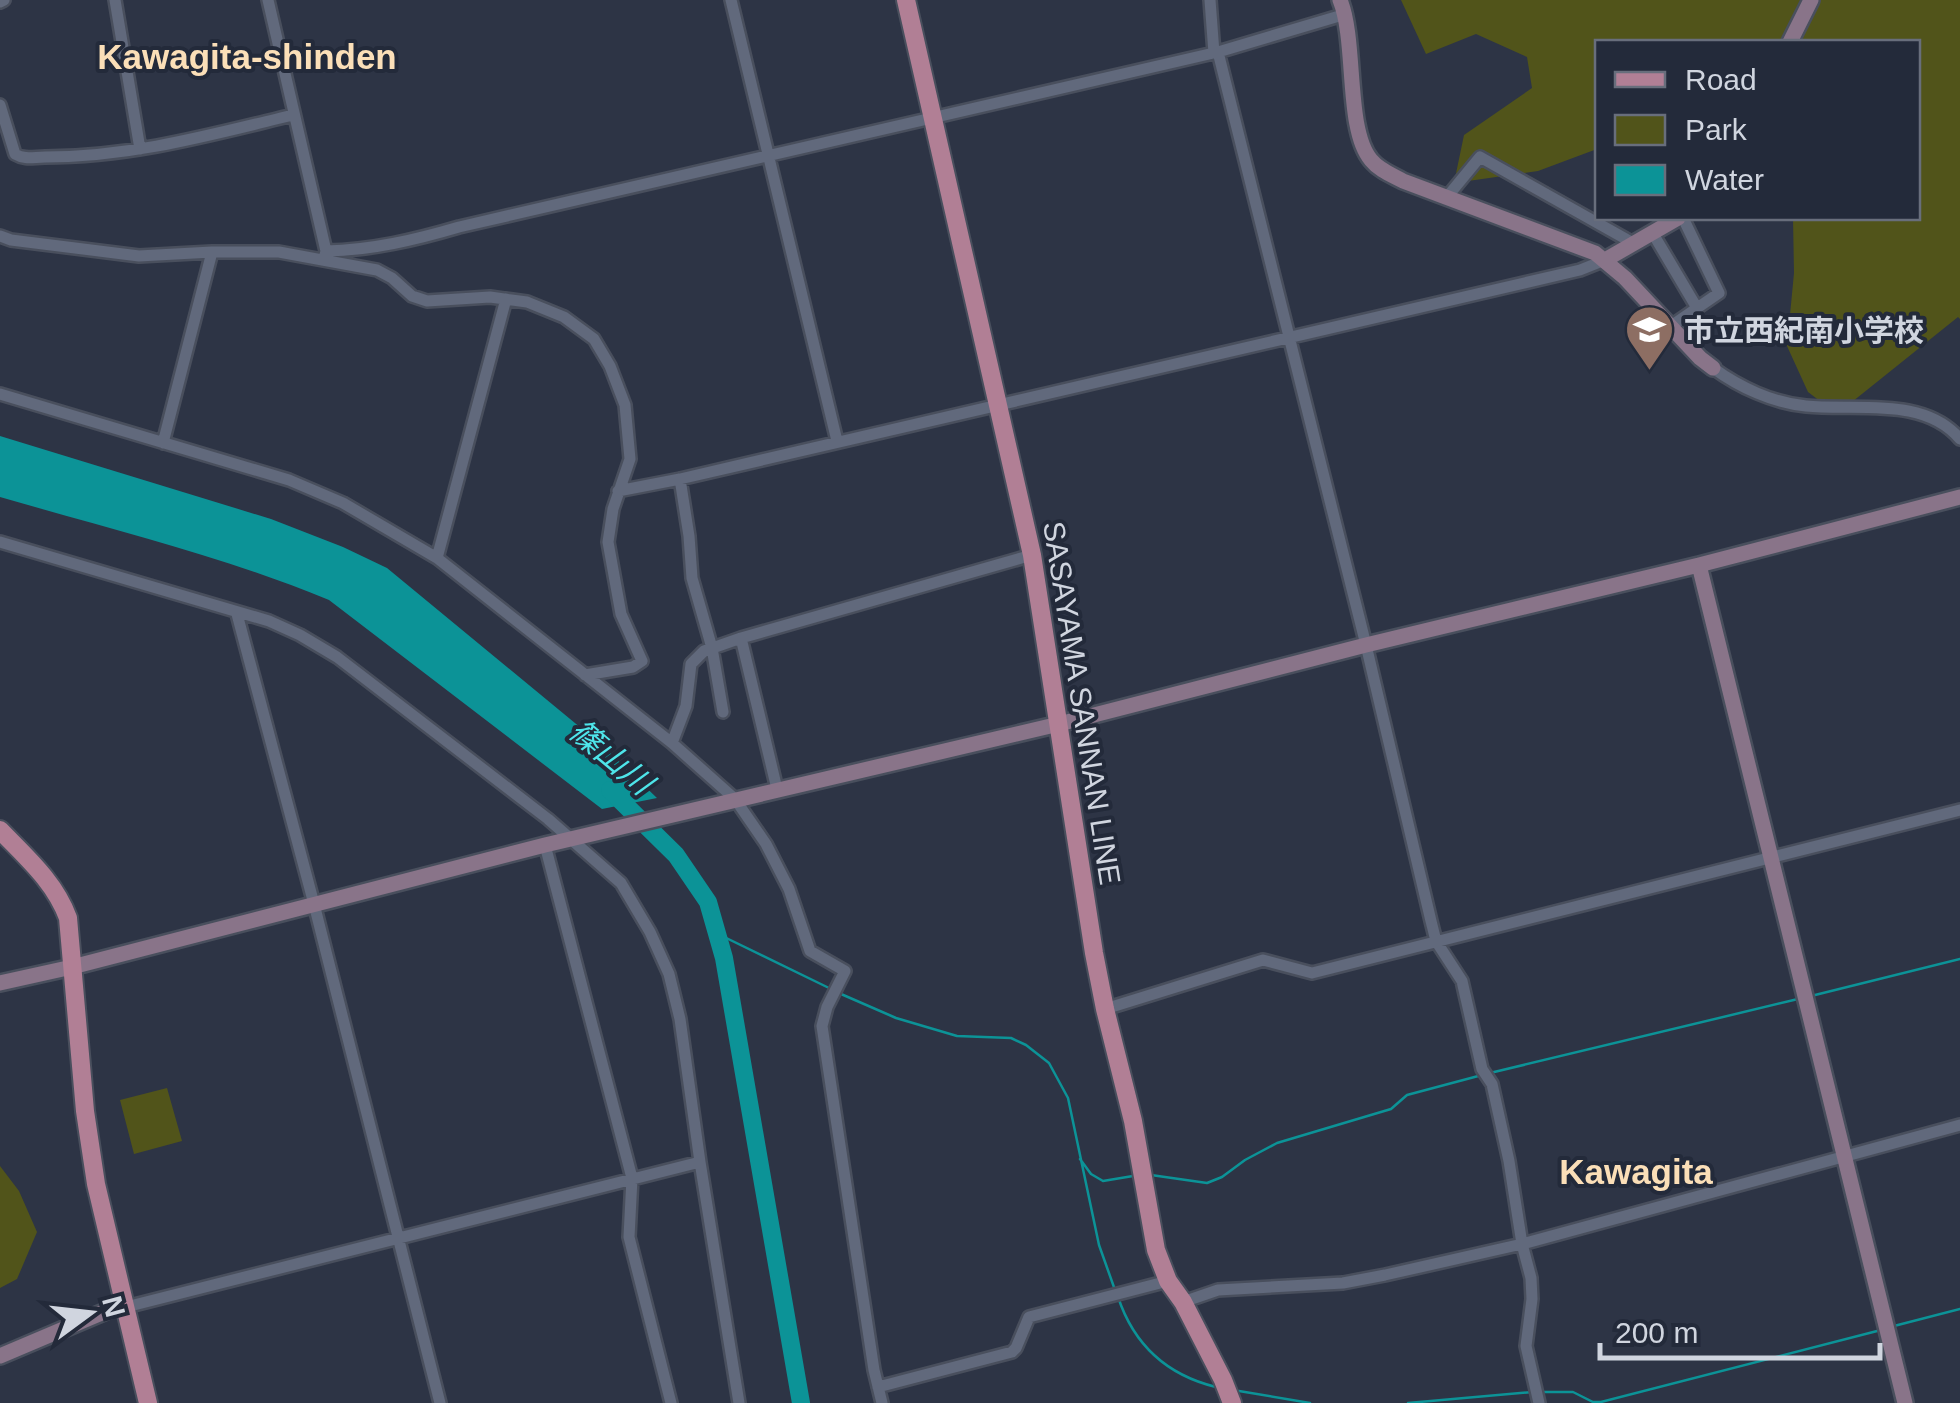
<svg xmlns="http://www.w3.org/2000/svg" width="1960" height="1403" font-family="Helvetica,'Noto Sans JP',sans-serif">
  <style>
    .green { fill: #51541a }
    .water { fill: #0c9397 }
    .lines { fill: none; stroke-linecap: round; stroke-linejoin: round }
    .stream { stroke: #0c9397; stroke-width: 2.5 }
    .river { stroke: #0c9397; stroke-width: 18 }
    .street-casing { stroke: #494f5d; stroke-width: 16 }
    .secondary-casing { stroke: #494f5d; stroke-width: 20 }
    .primary-casing { stroke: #494f5d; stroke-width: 22 }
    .street { stroke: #61697c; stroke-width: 11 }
    .secondary { stroke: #897489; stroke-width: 15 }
    .primary { stroke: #b17f95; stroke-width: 18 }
    .labels { text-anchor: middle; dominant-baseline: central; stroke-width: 8; stroke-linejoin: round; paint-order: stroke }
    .poi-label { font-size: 30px; font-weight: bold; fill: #d0d5df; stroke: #232a3a; text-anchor: start }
    .street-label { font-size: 30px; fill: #d0d5df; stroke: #232a3a }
    .water-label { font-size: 32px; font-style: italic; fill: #4ee5ea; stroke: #232a3a }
    .quarter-label { font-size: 35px; font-weight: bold; fill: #fbdfb8; stroke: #232a3a }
  </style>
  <rect width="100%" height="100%" fill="#2d3445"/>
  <path class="green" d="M1401,0H1960V319L1958,317L1837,414L1808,392L1787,346L1794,273L1793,218H1918V42H1598L1597,149L1538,171L1454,183L1464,135L1532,88L1527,57L1476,34L1426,54Z
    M167,1088L182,1141L134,1154L120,1100Z
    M0,1166L19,1191L37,1232L17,1279L0,1288Z"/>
  <path class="water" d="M0,436L271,519L343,547L387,568L604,747L657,798L602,809L329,600C223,556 110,529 0,497Z"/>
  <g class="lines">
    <path class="stream" d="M718,934L829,988
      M841,994L896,1018L957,1036L1011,1038L1026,1045L1049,1063L1068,1098L1099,1245L1115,1290
      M1811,996L1960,959
      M1490,1073L1798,999
      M1080,1159L1091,1174L1103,1181L1133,1176
      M1151,1175L1207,1183L1222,1177L1245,1160L1277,1143L1391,1109L1407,1095L1482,1075
      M1118,1297C1134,1345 1167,1375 1216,1387
      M1894,1326L1960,1309
      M1239,1391L1310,1403
      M1541,1392H1573L1593,1402H1601L1881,1330
      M1408,1403L1533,1392"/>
    <path class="river" d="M610,790L676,855L708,902L724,958L801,1403"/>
    <defs>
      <path id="street" d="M115,0L140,149
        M268,0L326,251L324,259
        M731,0L837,441
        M1210,0L1214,53
        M0,2L4,0
        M1218,52L1366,645L1431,921L1436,941L1462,981L1482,1069L1492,1084L1509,1161L1522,1244L1531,1278L1532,1299L1526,1346L1539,1403
        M0,105L15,154C25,160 33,157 45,157C131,157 210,135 293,115
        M1447,197L1480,157L1633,243
        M1652,232L1697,308
        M0,236L11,240L139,256L212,252H279L377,270L392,278L412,296L427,301L490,297L527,302L564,317L594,339L610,366L625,405L630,459L613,509L608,542L621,614L642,661L633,667L585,675
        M326,251C372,250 415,240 459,227L1218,52L1346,14
        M1671,326L1719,293L1683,218
        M1713,368C1739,387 1773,403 1806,406C1856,411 1924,396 1960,439
        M0,394L289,480L343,503L437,558L672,743L735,799L766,844L789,889L810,951L845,971L827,1007L822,1026L874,1370L882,1403
        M163,443L212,252
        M680,479L689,536L692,578L712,648L723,712
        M618,491L680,479L1580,270L1605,260
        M0,542L269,621L300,635L337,657L548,819L621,883L650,932L669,974L680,1019L700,1162L739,1403
        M437,558L506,299
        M237,614L314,904L440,1403
        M741,638L777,789
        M672,743L686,706L691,664L704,651L741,638L1032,555
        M545,845L632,1178L629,1237L671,1403
        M1105,1009L1263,960L1312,973L1960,810
        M1183,1302L1218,1290L1343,1283L1385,1275L1522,1244L1960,1125
        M126,1307L700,1162
        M878,1387L1012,1352L1016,1348L1029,1317L1168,1281"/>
      <path id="secondary" d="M1340,0C1357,42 1345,129 1371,160C1379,170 1392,175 1403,181L1595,253L1625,278L1700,358L1713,368
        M1790,42L1811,0
        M1605,260L1678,218
        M1699,565L1905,1403
        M0,983L72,967L545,845L1059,724L1366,645L1699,565L1960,497
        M0,1356L125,1303"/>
      <path id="primary" d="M906,0L1032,555L1094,953L1105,1009L1133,1121L1156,1250L1168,1281L1183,1302L1223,1380L1232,1403
        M0,830C26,857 55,882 68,918L85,1111L96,1184L148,1403"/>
    </defs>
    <use href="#street" class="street-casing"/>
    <use href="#secondary" class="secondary-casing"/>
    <use href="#primary" class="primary-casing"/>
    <use href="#street" class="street"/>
    <use href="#secondary" class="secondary"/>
    <use href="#primary" class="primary"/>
  </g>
  <defs>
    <symbol id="school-pin" viewBox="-11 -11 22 30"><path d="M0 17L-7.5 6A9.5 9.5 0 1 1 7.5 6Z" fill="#8d6e63" stroke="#232a3a"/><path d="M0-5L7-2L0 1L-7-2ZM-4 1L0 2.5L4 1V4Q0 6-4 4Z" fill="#fff"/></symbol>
  </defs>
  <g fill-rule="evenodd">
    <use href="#school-pin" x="1622" y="302" width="55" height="75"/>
  </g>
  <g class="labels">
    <g class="poi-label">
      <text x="1684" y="330">市立西紀南小学校</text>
    </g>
    <g class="street-label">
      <text transform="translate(1082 703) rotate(81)">SASAYAMA SANNAN LINE</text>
    </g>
    <g class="water-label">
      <text transform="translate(611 757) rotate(40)">篠山川</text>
    </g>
    <g class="quarter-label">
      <text x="247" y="56">Kawagita-shinden</text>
      <text x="1636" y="1171">Kawagita</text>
    </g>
  </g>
  <rect x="1595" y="40" width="325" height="180" fill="#232a3a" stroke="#686e7c" stroke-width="2.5"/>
  <rect x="1615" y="72" width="50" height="15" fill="#b17f95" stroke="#686e7c" stroke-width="2.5"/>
  <text x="1685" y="90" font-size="30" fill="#d0d5df">Road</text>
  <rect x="1615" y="115" width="50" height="30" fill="#51541a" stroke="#686e7c" stroke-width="2.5"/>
  <text x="1685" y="140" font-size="30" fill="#d0d5df">Park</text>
  <rect x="1615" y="165" width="50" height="30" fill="#0c9397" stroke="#686e7c" stroke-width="2.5"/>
  <text x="1685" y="190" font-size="30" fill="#d0d5df">Water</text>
  <g transform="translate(90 1313) rotate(75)" stroke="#232a3a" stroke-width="8" paint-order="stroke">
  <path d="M0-8L18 38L0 25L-18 38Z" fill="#d0d5df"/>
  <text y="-15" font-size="28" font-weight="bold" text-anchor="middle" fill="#d0d5df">N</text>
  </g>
  <path d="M1600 1343v15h280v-15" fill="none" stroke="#d0d5df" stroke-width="5"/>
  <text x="1615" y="1343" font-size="30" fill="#d0d5df" stroke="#232a3a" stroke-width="8" paint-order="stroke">200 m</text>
</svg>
